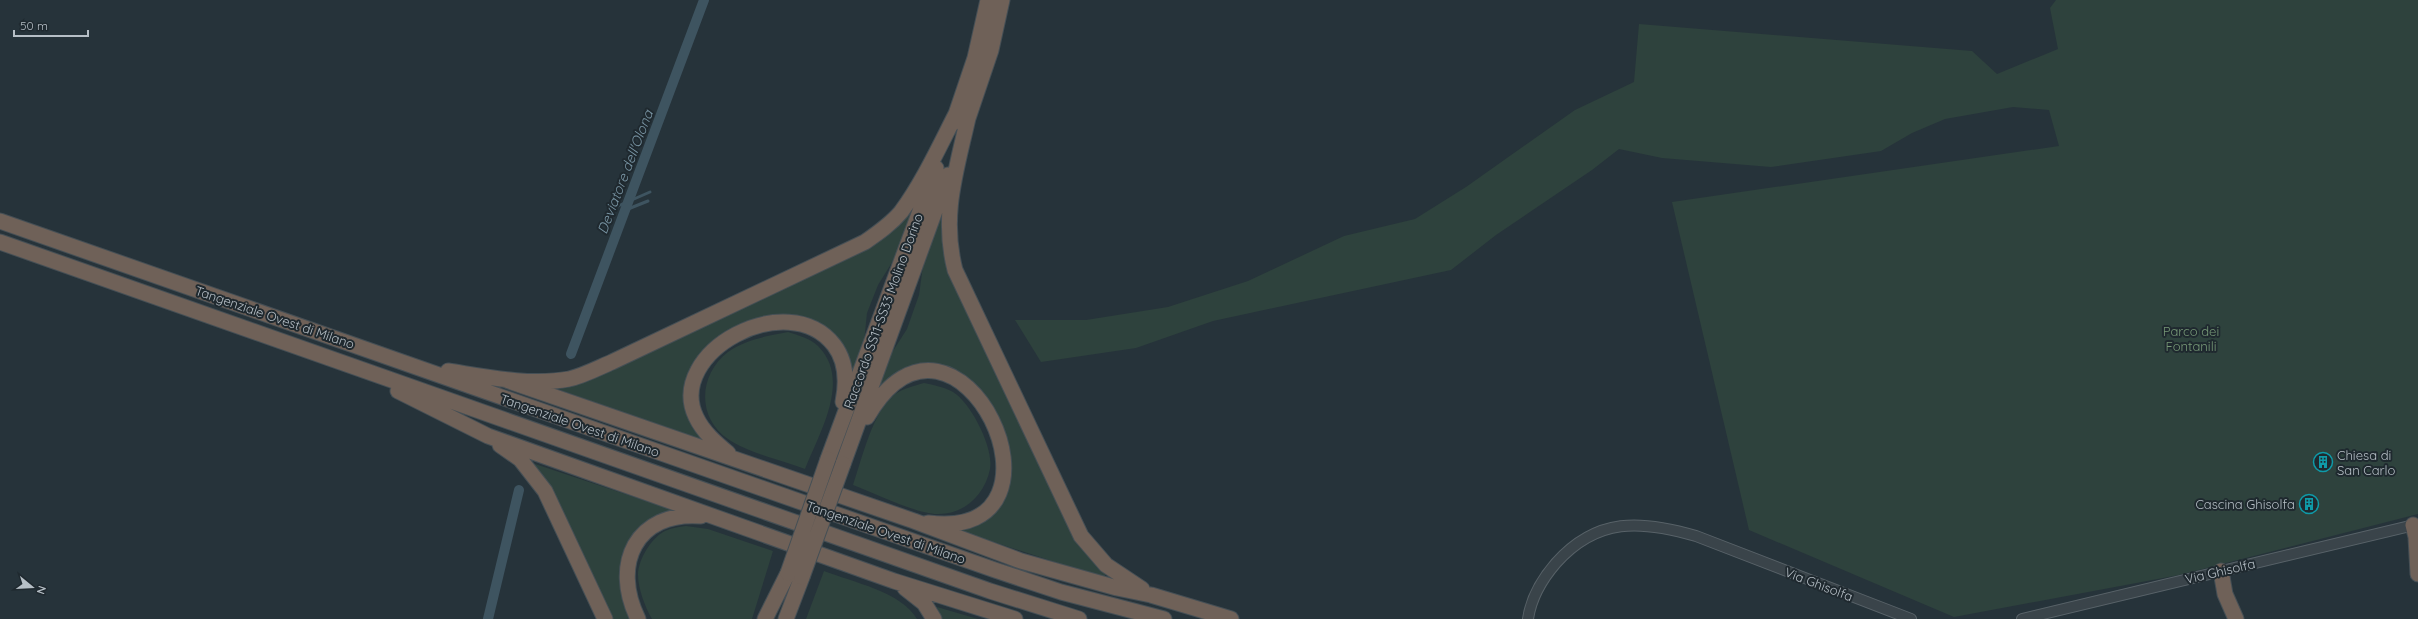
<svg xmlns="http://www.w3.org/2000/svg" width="2418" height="619" font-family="Quicksand,sans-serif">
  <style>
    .green { fill: #2e423d }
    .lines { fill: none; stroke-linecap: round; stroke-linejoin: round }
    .stream { stroke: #3e5460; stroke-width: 3 }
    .canal { stroke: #3e5460; stroke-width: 10 }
    .minor-casing { stroke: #586268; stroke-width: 12 }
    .highway-casing { stroke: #454f55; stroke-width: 17 }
    .minor { stroke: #3a444a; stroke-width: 10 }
    .highway { stroke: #6f6158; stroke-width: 15 }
    .highway-bridge-casing { stroke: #454f55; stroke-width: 17; stroke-linecap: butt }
    .highway-bridge { stroke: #6f6158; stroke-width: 15 }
    .labels { text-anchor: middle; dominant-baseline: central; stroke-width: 4; stroke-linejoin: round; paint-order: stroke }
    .street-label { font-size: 13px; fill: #b6bfc6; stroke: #1f292f }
    .park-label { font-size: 13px; fill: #797; stroke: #1f292f }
    .poi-label { font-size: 13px; fill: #b6bfc6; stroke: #1f292f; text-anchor: start }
    .water-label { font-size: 14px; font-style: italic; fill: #7a96a5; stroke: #1f292f }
  </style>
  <rect width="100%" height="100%" fill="#26333a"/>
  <path class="green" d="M2056,0H2418V514L2179,575L1954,617L1749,530L1672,202L2059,146L2049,110L2013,107L1945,119L1912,133L1881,151L1771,167L1662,158L1619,149L1592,170L1496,235L1451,270L1213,321L1136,348L1041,362L1015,320H1086L1168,307L1248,281L1344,236L1415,219L1466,187L1575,110L1634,82L1639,24L1972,51L1997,74L2058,49L2050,8Z
    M909,210L912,212L896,256L878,285L867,313L864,342L853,373L814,321L794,315L771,316L756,321L716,341L686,403L692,425L701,438L699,440L555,388L868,246Z
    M941,215H943V237L1078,542L1094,562L1106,573L1104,578L957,530C1063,502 990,347 914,367C902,370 892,377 883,385L880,383L891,354L907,329L919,295L923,266Z
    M788,332C798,335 811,339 818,346C852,380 819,433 805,469C782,460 748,453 728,439C697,418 698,375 728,352C746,339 768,336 788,332Z
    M924,383C934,385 944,387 953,392C971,403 994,448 990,469C985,494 965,514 939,514C918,515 875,493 853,485C862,459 873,410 895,394C904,388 914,386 924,383Z
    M532,463L673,510C664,515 651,519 643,526C614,551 616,586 629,619H613L551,486Z
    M686,526L708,529L773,551L752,619H652C645,607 638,588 638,575C638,560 651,538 665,531C671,528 679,527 686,526Z
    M824,571C852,582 902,592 917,619H806Z
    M937,607L978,619H942Z"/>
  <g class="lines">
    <path class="stream" d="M618,206L650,192
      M623,211L648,201"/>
    <path class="canal" d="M571,354L704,0
      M488,619L519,490"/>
    <defs>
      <path id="minor" d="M1528,619C1531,598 1543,578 1556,563C1597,517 1641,520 1696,536L1911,619
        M2022,619L2418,524"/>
      <path id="highway" d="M968,118C956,172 941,215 955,270L1081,536L1106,565L1142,589
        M953,123L975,58L988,0
        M965,127L991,50L1002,0
        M0,221L995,570L1061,592L1164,619
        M0,242L990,591L1079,619
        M448,371C487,377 529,386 569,379C583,376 598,368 612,362L865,242C878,233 891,224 901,212C923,182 939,147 956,114
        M506,380L914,521L1021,561L1117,588L1151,595L1231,619
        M398,391L488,436L894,581L1015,619
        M867,417C957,263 1089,543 928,523
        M500,445L520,459L545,491L605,619
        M728,453C716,443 703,432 696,417C665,352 788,286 834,345C847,362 847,382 843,402
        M828,459L936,168
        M843,464L948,175
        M2413,525L2416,537L2418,574
        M2221,571L2225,594L2236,619
        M905,588L924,603L934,619
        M638,619C611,564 636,511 701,516
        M765,619L788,573
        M786,619L802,577"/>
    </defs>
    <use href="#minor" class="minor-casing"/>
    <use href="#highway" class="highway-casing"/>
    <use href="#minor" class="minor"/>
    <use href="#highway" class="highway"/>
    <defs>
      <path id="highway-bridge" d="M788,573L828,459
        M802,577L843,464"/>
    </defs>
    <use href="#highway-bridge" class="highway-bridge-casing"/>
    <use href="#highway-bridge" class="highway-bridge"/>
  </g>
  <defs>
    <symbol id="building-ring" viewBox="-11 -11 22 22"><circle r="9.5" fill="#1f292f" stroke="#0f9aa8" stroke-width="1.5"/><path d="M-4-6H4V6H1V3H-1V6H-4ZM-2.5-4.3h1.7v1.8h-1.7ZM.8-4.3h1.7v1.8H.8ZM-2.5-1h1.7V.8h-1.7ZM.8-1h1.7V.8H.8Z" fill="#0f9aa8"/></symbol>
  </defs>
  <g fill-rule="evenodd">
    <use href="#building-ring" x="2312" y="451" width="22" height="22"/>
    <use href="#building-ring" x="2298" y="493" width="22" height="22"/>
  </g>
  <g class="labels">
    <g class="street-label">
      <text transform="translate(883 311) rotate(-70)">Raccordo SS11-SS33 Molino Dorino</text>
      <text transform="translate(275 317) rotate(19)">Tangenziale Ovest di Milano</text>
      <text transform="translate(580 425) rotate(19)">Tangenziale Ovest di Milano</text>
      <text transform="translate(886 532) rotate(19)">Tangenziale Ovest di Milano</text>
      <text transform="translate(2220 571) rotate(-13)">Via Ghisolfa</text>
      <text transform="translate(1819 584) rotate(21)">Via Ghisolfa</text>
    </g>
    <g class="park-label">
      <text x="2191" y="331">Parco dei<tspan x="2191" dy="15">Fontanili</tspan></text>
    </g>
    <g class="poi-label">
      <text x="2337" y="455">Chiesa di<tspan x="2337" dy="15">San Carlo</tspan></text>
      <text x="2295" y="504" text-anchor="end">Cascina Ghisolfa</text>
    </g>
    <g class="water-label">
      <text transform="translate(625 172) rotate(-69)">Deviatore dell'Olona</text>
    </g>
  </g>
  <g transform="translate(32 587) rotate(108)" stroke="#1f292f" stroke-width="3" paint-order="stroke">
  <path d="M0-3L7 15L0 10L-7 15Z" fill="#b6bfc6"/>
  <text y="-6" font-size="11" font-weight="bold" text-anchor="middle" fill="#b6bfc6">N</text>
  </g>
  <path d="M14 30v6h74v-6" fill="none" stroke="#b6bfc6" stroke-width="2"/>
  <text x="20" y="30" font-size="12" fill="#b6bfc6" stroke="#1f292f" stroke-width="3" paint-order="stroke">50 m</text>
</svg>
